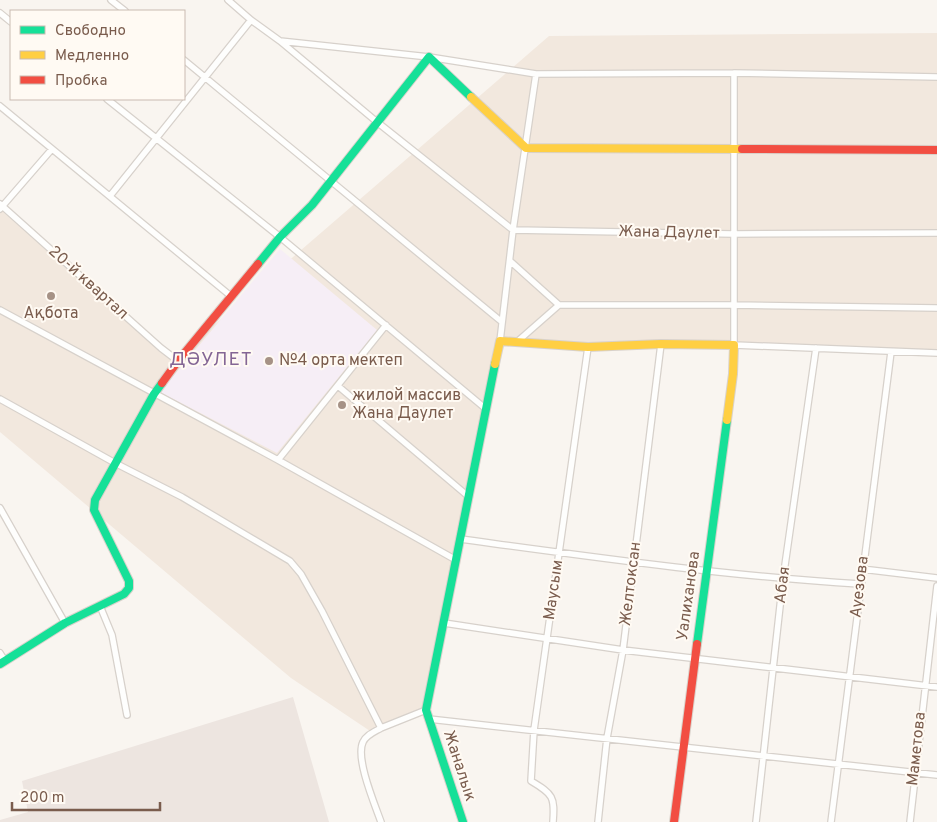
<svg xmlns="http://www.w3.org/2000/svg" width="937" height="822" font-family="Overpass,sans-serif">
  <style>
    .residential { fill: #f2e8de }
    .industrial { fill: #ede5e0 }
    .education { fill: #f6eef6 }
    .lines { fill: none; stroke-linecap: round; stroke-linejoin: round }
    .street-casing { stroke: #d7d1cb; stroke-width: 8 }
    .fast-casing { stroke: #d9d2cb; stroke-width: 10 }
    .slow-casing { stroke: #d9d2cb; stroke-width: 10 }
    .jam-casing { stroke: #d9d2cb; stroke-width: 10 }
    .street { stroke: #fefefd; stroke-width: 5.5 }
    .fast { stroke: #16e098; stroke-width: 8 }
    .slow { stroke: #ffcf43; stroke-width: 8 }
    .jam { stroke: #f24e42; stroke-width: 8 }
    .poi-dot { fill: #a69286; stroke: #fffaf3; stroke-width: 2 }
    .labels { text-anchor: middle; dominant-baseline: central; stroke-width: 4; stroke-linejoin: round; paint-order: stroke }
    .street-label { font-size: 16px; fill: #7a5c4d; stroke: #fffaf3 }
    .poi-label { font-size: 16px; fill: #7a5c4d; stroke: #fffaf3; text-anchor: start }
    .quarter-label { font-size: 19px; letter-spacing: 1px; fill: #846695; stroke: #fffaf3 }
  </style>
  <rect width="100%" height="100%" fill="#f9f5f0"/>
  <path class="residential" d="M937,33V352L494,345L429,712L370,731L291,678L0,432V204L176,358L549,36Z"/>
  <path class="industrial" d="M293,697L329,822H0V820L28,812L22,781Z"/>
  <path class="education" d="M280,249L377,330L277,453L160,392Z"/>
  <g class="lines">
    <defs>
      <path id="street" d="M111,0L125,11
        M228,0L251,20L280,41L429,57L536,74
        M0,13L11,22
        M280,41L377,122L513,230L536,74L734,73
        M184,60L502,322
        M937,77L734,73V345L937,353
        M107,99L280,237L486,409
        M0,106L232,297
        M110,196L251,20
        M0,204L161,348L178,361
        M0,209L52,149
        M510,261L559,305
        M0,310L278,460L386,325
        M500,341L513,230L733,234L937,233
        M518,341L559,305H733L937,308
        M338,386L469,497
        M0,399L115,463L182,497L290,561L301,574L322,611L381,728L426,710
        M278,460L456,560
        M0,508L65,623
        M460,539C593,557 726,576 860,584
        M862,569L937,578
        M100,606L112,635L127,715
        M444,623L623,650L937,687
        M0,653L5,661
        M429,719L937,775
        M381,822C375,805 355,758 363,742C366,735 374,732 381,728
        M553,822C555,797 553,794 531,781L534,730L588,347
        M598,822L607,738L623,650L661,344
        M756,822L783,579L816,348
        M831,822L891,352
        M910,822L937,586"/>
      <path id="fast" d="M258,264L280,237L312,205L429,57L471,97
        M697,644L727,420
        M0,664L65,623L124,594L129,588V581L94,510L95,500L154,394L162,383
        M463,822L426,710L495,364"/>
      <path id="slow" d="M471,97L526,148L742,149
        M495,364L500,341L588,347L661,344L734,345L733,374L727,420"/>
      <path id="jam" d="M742,149L937,150
        M162,383L178,361L258,264
        M674,822L697,644"/>
    </defs>
    <use href="#street" class="street-casing"/>
    <use href="#fast" class="fast-casing"/>
    <use href="#slow" class="slow-casing"/>
    <use href="#jam" class="jam-casing"/>
    <use href="#street" class="street"/>
    <use href="#fast" class="fast"/>
    <use href="#slow" class="slow"/>
    <use href="#jam" class="jam"/>
  </g>
  <g class="poi-dot">
    <circle cx="51" cy="296" r="5"/>
    <circle cx="269" cy="361" r="5"/>
    <circle cx="342" cy="405" r="5"/>
  </g>
  <g class="labels">
    <g class="street-label">
      <text transform="translate(669 233) rotate(1)">Жана Даулет</text>
      <text transform="translate(88 283) rotate(42)">20-й квартал</text>
      <text transform="translate(631 584) rotate(-83)">Желтоксан</text>
      <text transform="translate(783 585) rotate(-83)">Абая</text>
      <text transform="translate(860 587) rotate(-83)">Ауезова</text>
      <text transform="translate(554 590) rotate(-82)">Маусым</text>
      <text transform="translate(689 596) rotate(-82)">Уалиханова</text>
      <text transform="translate(917 749) rotate(-84)">Маметова</text>
      <text transform="translate(459 766) rotate(72)">Жаналык</text>
    </g>
    <g class="poi-label">
      <text x="51" y="314" text-anchor="middle">Ақбота</text>
      <text x="279" y="361">№4 орта мектеп</text>
      <text x="352" y="396">жилой массив<tspan x="352" dy="18">Жана Даулет</tspan></text>
    </g>
    <g class="quarter-label">
      <text x="211" y="360">ДӘУЛЕТ</text>
    </g>
  </g>
  <rect x="10" y="10" width="175" height="90" fill="#fffaf3" stroke="#cabbb1"/>
  <rect x="20" y="26" width="25" height="8" fill="#16e098" stroke="#cabbb1"/>
  <text x="55" y="35" font-size="15" fill="#7a5c4d">Свободно</text>
  <rect x="20" y="51" width="25" height="8" fill="#ffcf43" stroke="#cabbb1"/>
  <text x="55" y="60" font-size="15" fill="#7a5c4d">Медленно</text>
  <rect x="20" y="76" width="25" height="8" fill="#f24e42" stroke="#cabbb1"/>
  <text x="55" y="85" font-size="15" fill="#7a5c4d">Пробка</text>
  <path d="M12 802v8h148v-8" fill="none" stroke="#7a5c4d" stroke-width="2.5"/>
  <text x="20" y="802" font-size="15" fill="#7a5c4d" stroke="#fffaf3" stroke-width="4" paint-order="stroke">200 m</text>
</svg>
